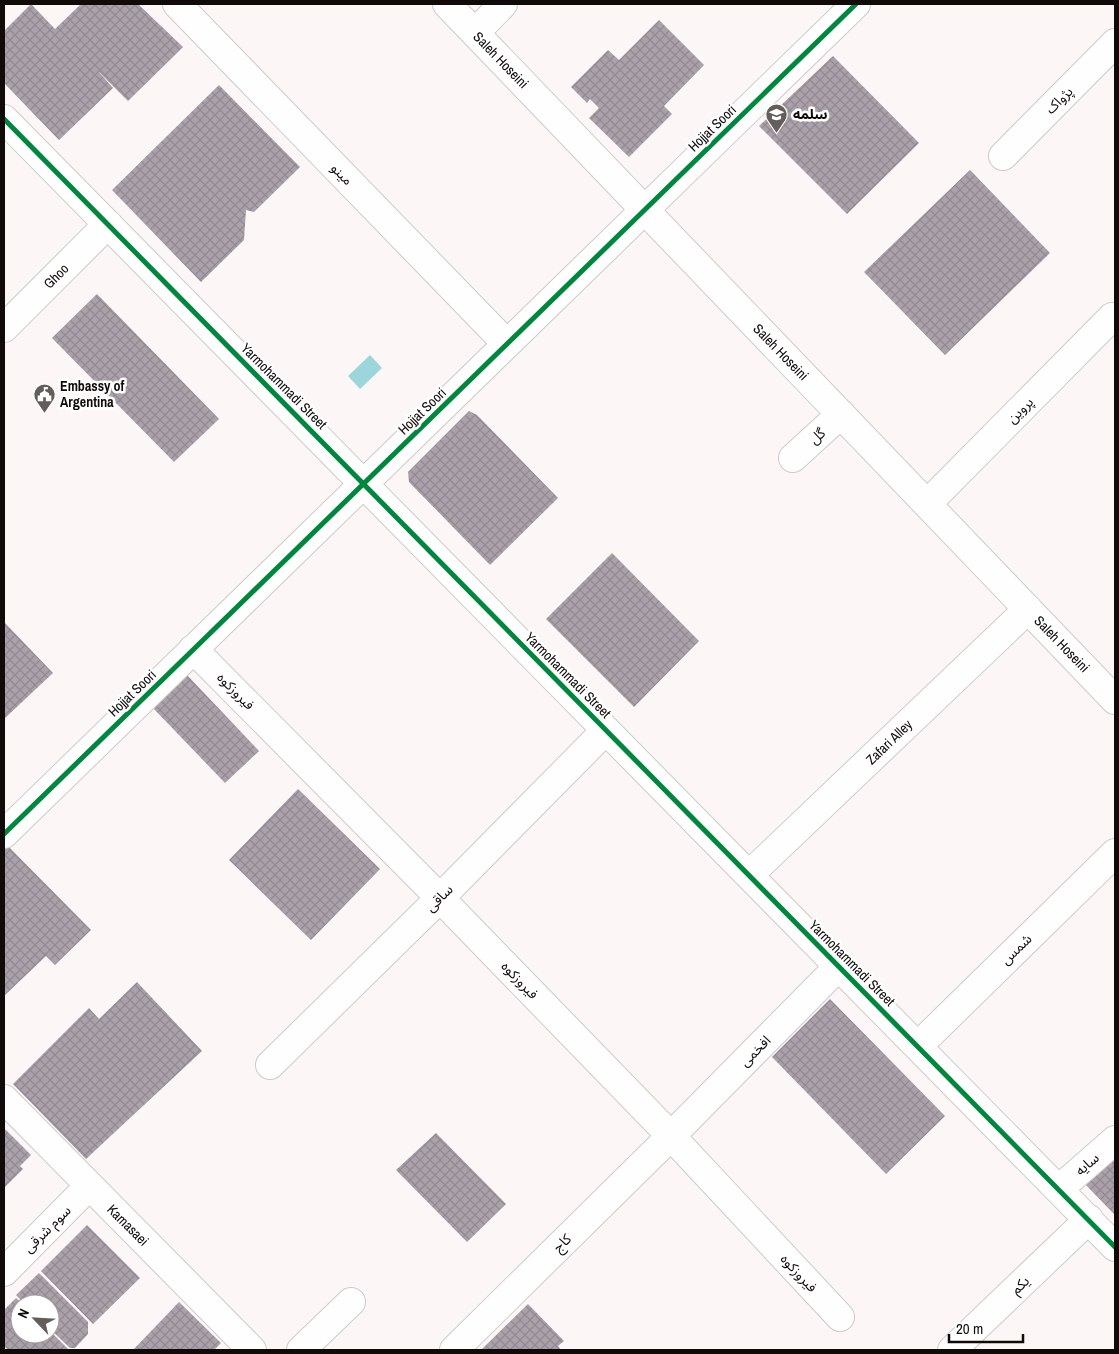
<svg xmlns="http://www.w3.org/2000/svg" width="1119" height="1354" font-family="'Archivo Narrow','Noto Sans Arabic',sans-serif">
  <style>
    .water { fill: #9bd6da }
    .building { fill: url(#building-cross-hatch) }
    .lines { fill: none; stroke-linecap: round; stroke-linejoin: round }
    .minor-casing { stroke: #cfcac9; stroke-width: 30 }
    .minor { stroke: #fffefe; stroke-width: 28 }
    .cycleway-casing { stroke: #fff; stroke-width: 8 }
    .cycleway { stroke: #00873e; stroke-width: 5 }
    .labels { text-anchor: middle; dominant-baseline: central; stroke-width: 5; stroke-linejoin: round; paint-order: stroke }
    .street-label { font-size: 14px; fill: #100b09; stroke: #fff }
    .poi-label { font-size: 14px; font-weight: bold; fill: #100b09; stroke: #fff; text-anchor: start }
  </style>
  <defs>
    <pattern id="building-cross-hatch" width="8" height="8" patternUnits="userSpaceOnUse" patternTransform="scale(1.25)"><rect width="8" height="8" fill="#aba1aa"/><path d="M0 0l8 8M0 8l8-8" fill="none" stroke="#928991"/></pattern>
  </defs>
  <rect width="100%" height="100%" fill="#fcf7f6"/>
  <path class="water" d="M370,355L382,368L360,389L348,376Z"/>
  <path class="building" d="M31,4L55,29L81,4H138L183,47L128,101L98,71L113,88L59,140L4,83V31Z
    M659,20L704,65L664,106L672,114L629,157L589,118L599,108L590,99L587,103L571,87L608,50L619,60Z
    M833,56L919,143L847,214L759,126Z
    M219,85L300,167L254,212L246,210L244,240L201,282L112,190Z
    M970,170L1050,253L945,355L864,272Z
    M97,294L219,419L174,462L52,338Z
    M469,411L477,415L558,498L490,565L409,482L408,472Z
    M612,553L699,641L634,707L546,619Z
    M4,622L53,673L4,719Z
    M187,675L259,751L225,783L153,708Z
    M298,789L380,869L311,940L229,860Z
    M6,844L91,930L55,965L46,956L4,996V846Z
    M137,982L202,1051L86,1159L13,1084L89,1008L99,1019Z
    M830,999L945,1116L886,1174L772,1057Z
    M4,1128L31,1155L20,1166L23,1169L4,1188Z
    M436,1133L506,1204L467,1242L396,1170Z
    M1115,1154V1215L1084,1183Z
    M87,1225L140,1278L93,1324L41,1271Z
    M39,1273L88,1322V1334L75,1348H70L50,1329V1304H25L16,1295Z
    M16,1298L23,1304H20V1334H50V1331L69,1350H8L4,1346V1310Z
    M179,1302L221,1343L214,1350H133Z
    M528,1304L564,1341L558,1346L561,1350H481Z"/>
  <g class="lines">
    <defs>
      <path id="minor" d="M177,4L507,344
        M447,4L1115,700
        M475,33L503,4
        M4,119L1115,1247
        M1003,156L1115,43
        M4,328L108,224
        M793,458L841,414
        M927,504L1112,317
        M193,649L440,898L671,1136L840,1317
        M4,834L856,4
        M749,875L1028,609
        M918,1046L1115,853
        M270,1065L440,898L606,730
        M4,1099L252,1350
        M1059,1189L1115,1140
        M4,1272L89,1186
        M301,1350L351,1302
        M454,1350L671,1136L839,966
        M952,1350L1089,1219"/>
    </defs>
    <use href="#minor" class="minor-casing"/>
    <use href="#minor" class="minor"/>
    <defs>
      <path id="cycleway" d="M4,119L1115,1247
        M4,834L856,4"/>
    </defs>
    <use href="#cycleway" class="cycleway-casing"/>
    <use href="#cycleway" class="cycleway"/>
  </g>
  <defs>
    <symbol id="school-pin" viewBox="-11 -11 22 30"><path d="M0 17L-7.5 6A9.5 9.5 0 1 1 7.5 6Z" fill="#635e5c" stroke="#fff"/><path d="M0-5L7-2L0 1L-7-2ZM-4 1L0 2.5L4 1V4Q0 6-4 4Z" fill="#fff"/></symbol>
    <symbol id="civic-pin" viewBox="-11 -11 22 30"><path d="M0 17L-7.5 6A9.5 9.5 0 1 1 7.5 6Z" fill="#635e5c" stroke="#fff"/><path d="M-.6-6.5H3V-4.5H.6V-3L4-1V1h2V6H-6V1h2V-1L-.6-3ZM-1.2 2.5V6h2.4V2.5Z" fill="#fff"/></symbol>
  </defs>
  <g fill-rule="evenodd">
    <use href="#school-pin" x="764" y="102" width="25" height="34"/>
    <use href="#civic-pin" x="32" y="382" width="25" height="34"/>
  </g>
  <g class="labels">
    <g class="street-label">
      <text transform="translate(501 60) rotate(46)">Saleh Hoseini</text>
      <text transform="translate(1059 100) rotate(-45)">پژواک</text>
      <text transform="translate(712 128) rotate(-44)">Hojjat Soori</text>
      <text transform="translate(342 174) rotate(46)">مینو</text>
      <text transform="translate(56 276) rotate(-45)">Ghoo</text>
      <text transform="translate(781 352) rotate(46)">Saleh Hoseini</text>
      <text transform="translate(284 386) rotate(45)">Yarmohammadi Street</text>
      <text transform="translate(1020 410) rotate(-45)">پروین</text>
      <text transform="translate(422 411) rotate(-44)">Hojjat Soori</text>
      <text transform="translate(817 436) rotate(-42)">گل</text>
      <text transform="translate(1062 644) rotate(46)">Saleh Hoseini</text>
      <text transform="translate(568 675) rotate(45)">Yarmohammadi Street</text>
      <text transform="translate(236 691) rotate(45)">فیروزکوه</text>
      <text transform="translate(132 693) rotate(-44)">Hojjat Soori</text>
      <text transform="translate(889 742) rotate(-44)">Zafari Alley</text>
      <text transform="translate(439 898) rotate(-45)">ساقی</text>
      <text transform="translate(1016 949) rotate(-44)">شمس</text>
      <text transform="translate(852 963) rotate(45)">Yarmohammadi Street</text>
      <text transform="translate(520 980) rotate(46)">فیروزکوه</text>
      <text transform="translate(755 1051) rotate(-45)">افخمی</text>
      <text transform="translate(1087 1164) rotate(-41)">سایه</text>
      <text transform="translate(128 1225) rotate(45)">Kamasaei</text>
      <text transform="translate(47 1229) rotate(-45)">سوم شرقی</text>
      <text transform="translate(562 1243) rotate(-45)">کاج</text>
      <text transform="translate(799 1273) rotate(47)">فیروزکوه</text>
      <text transform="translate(1020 1285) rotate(-44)">یکم</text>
    </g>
    <g class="poi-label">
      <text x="793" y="114">سلمه</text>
      <text x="60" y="386">Embassy of<tspan x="60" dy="16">Argentina</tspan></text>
    </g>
  </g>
  <rect width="1119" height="1354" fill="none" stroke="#100b09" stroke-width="10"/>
  <g transform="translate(35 1319) rotate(295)"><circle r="24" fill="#ffffff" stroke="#9f9d9d"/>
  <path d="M0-4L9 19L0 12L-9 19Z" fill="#635e5c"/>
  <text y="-8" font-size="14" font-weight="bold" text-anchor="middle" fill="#100b09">N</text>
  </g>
  <path d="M949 1334v8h74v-8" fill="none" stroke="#100b09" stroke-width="2.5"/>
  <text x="956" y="1334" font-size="15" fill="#100b09" stroke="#ffffff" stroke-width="4" paint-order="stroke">20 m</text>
</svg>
